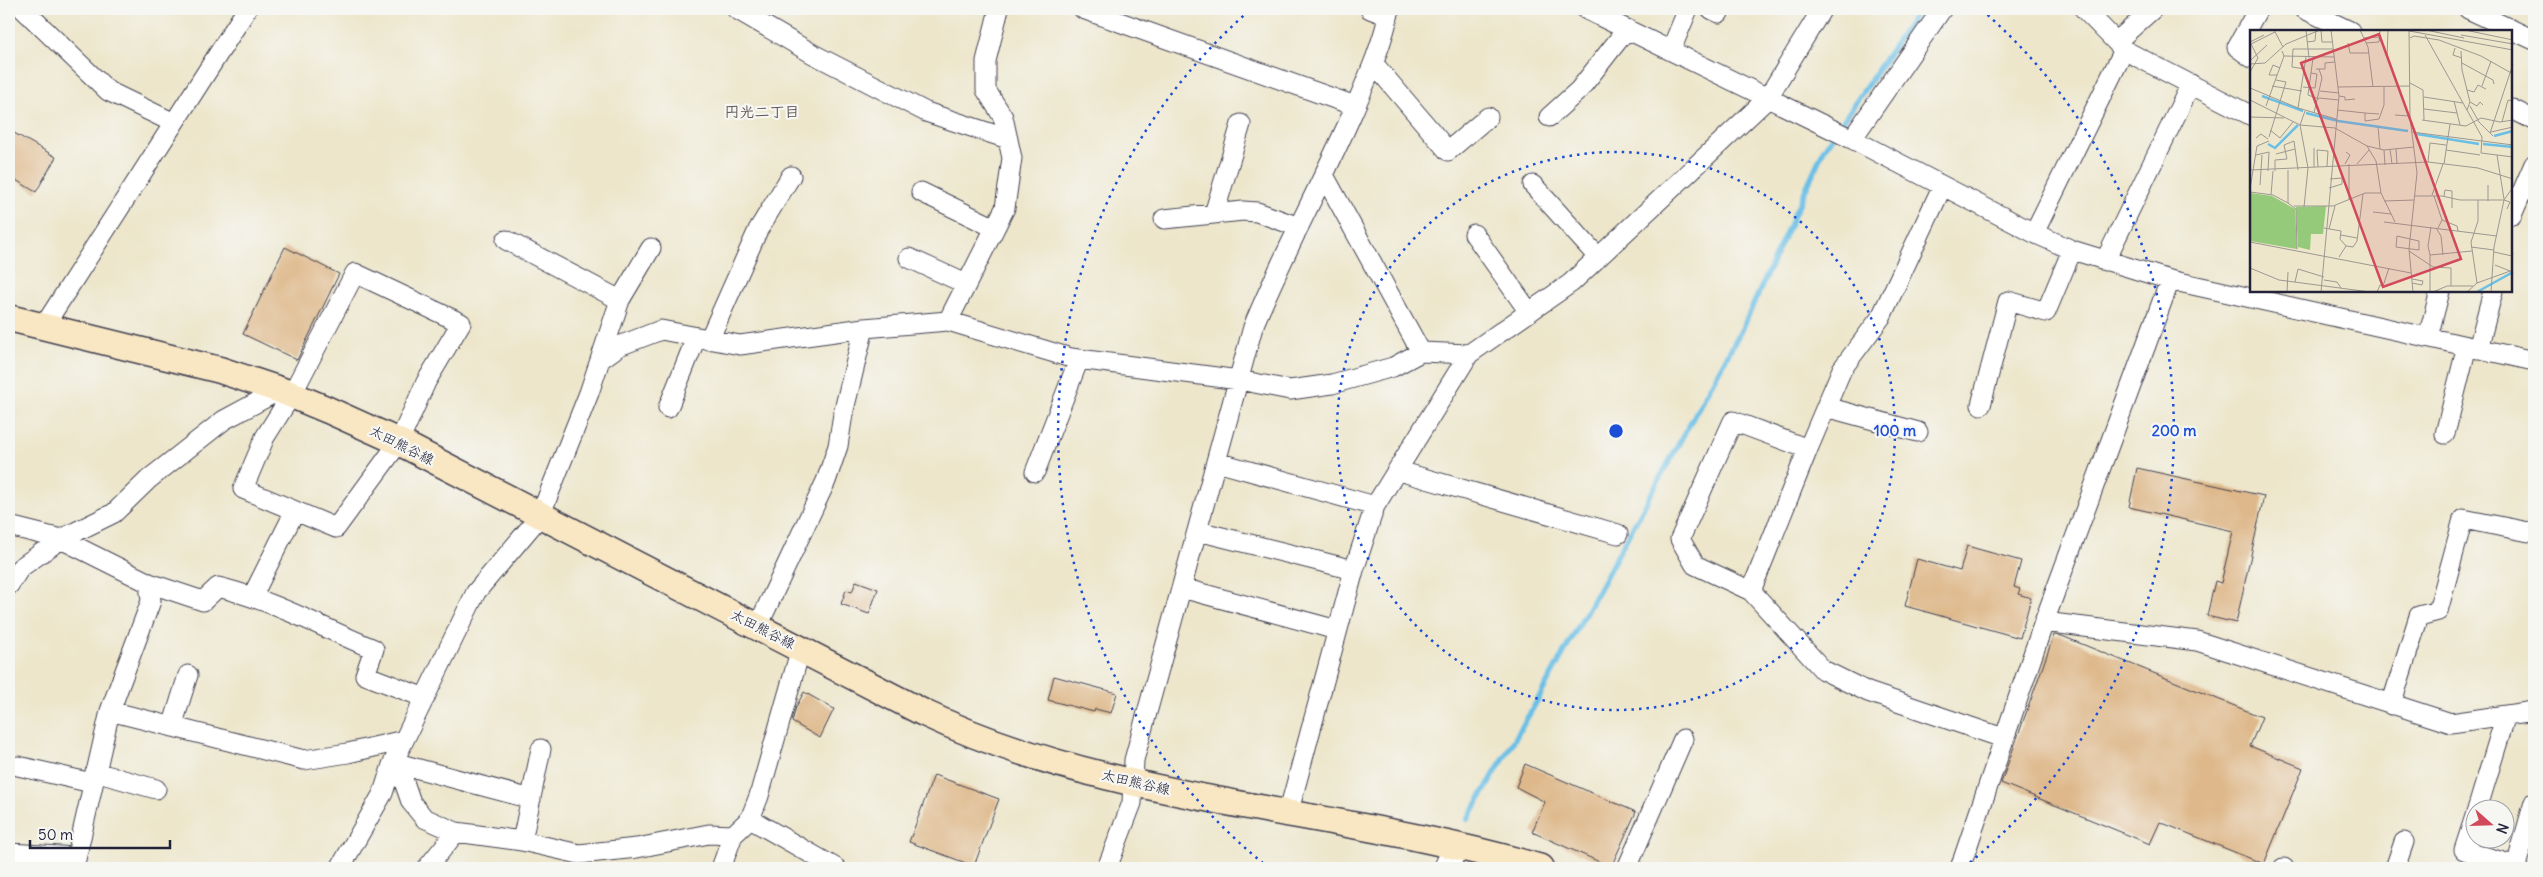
<svg xmlns="http://www.w3.org/2000/svg" width="2543" height="877" font-family="Delius,'Klee One',sans-serif">
  <style>
    .lines { fill: none; stroke-linecap: round; stroke-linejoin: round }
    .stream { stroke: #69bfe6; stroke-width: 5.5 }
    .building { fill: #deb88a }
    .minor-casing { stroke: #403f51; stroke-width: 21 }
    .tertiary-casing { stroke: #403f51; stroke-width: 26 }
    .secondary-casing { stroke: #403f51; stroke-width: 29 }
    .minor { stroke: #fff; stroke-width: 19 }
    .tertiary { stroke: #fff; stroke-width: 24 }
    .secondary { stroke: #f9e7c3; stroke-width: 26 }
    .ring { fill: none; stroke: #1d4ed8; stroke-width: 2.5; stroke-dasharray: 2.5 5 }
    .labels { text-anchor: middle; dominant-baseline: central; stroke-width: 4.5; stroke-linejoin: round; paint-order: stroke }
    .street-label { font-size: 14px; fill: #22223b; stroke: #f6f6f2 }
    .neighbourhood-label { font-size: 15px; font-weight: bold; fill: #645657; stroke: #f6f6f2 }
    .inset-river { fill: none; stroke: #69bfe6; stroke-width: 2.5 }
    .inset-road { fill: none; stroke: #9c9891; stroke-width: 1 }
    .view { fill: #d1495b; fill-opacity: 0.15; stroke: #d1495b; stroke-width: 2.5 }
    .inset-edge { fill: none; stroke: #22223b; stroke-width: 2.5 }
    .centre { fill: #1d4ed8; stroke: #f6f6f2; stroke-width: 2.5 }
    .ring-label { font-size: 15px; text-anchor: middle; font-weight: bold; fill: #1d4ed8; stroke: #f6f6f2; stroke-width: 4.5; stroke-linejoin: round; paint-order: stroke }
  </style>
  <rect width="100%" height="100%" fill="#f6f6f2"/>
  <filter id="ink" filterUnits="userSpaceOnUse"><feTurbulence type="fractalNoise" baseFrequency=".02" numOctaves="2"/><feDisplacementMap in="SourceGraphic" scale="10" xChannelSelector="R" yChannelSelector="G"/><feConvolveMatrix kernelMatrix="1 2 1 2 8 2 1 2 1" color-interpolation-filters="sRGB"/></filter>
  <filter id="wash" filterUnits="userSpaceOnUse"><feTurbulence type="fractalNoise" baseFrequency=".0096" numOctaves="4" result="noise"/><feDisplacementMap in="SourceGraphic" scale="20" xChannelSelector="R" yChannelSelector="G"/><feGaussianBlur stdDeviation="1.12" result="paint"/><feColorMatrix in="noise" values="0 0 0 0 0 0 0 0 0 0 0 0 0 0 0 0 0 1.4 0 .05"/><feComposite in="paint" operator="in"/></filter>
  <g filter="url(#wash)">
    <rect width="100%" height="100%" fill="#ede6cb"/>
    <g class="lines">
      <path class="stream" d="M1468,819L1540,696L1744,325L1824,149L1919,9"/>
    </g>
    <g id="blocks">
      <path class="building" d="M9,130L56,157L36,192L9,176Z
        M285,247L339,274L297,360L243,334Z
        M2137,468L2264,496L2236,623L2207,616L2215,581L2221,583L2233,531L2129,507Z
        M1967,546L2021,561L2014,587L2020,589L2018,594L2031,598L2020,638L1905,606L1917,559L1960,571Z
        M856,581L878,589L869,614L841,604L846,590L852,592Z
        M2054,635L2062,636L2262,717L2250,746L2303,768L2264,864L2160,822L2150,844L2001,783Z
        M1054,676L1117,693L1111,713L1095,709L1094,712L1048,700Z
        M804,692L834,709L820,738L792,722L796,707Z
        M1525,764L1636,812L1611,867L1532,832L1545,802L1516,787Z
        M934,775L999,799L974,866L909,842Z"/>
    </g>
  </g>
  <g filter="url(#ink)">
    <use href="#blocks" fill-opacity="0" stroke="#403f51" stroke-width="1"/>
    <g class="lines">
      <defs>
        <path id="minor" d="M23,9L108,91L174,123
          M736,9L813,54L926,112L1008,139
          M1083,9L1355,106
          M1370,9L1388,16
          M1585,9L1852,139L2034,233L2072,250L2170,280L2534,361
          M1711,9L1719,13
          M2084,9L2124,50L2252,116
          M2304,9L2350,31
          M2468,9L2534,40
          M2116,42L2153,9
          M1671,50L1688,9
          M2252,58L2237,47L2258,9
          M1374,64L1448,151L1488,117
          M2512,109L2534,120
          M1549,117L1579,90L1627,29
          M1852,139L1942,9
          M1325,177L1421,352
          M1533,185L1598,257
          M921,192L995,228
          M1214,214L1241,124
          M2512,215L2534,164
          M1164,219L1243,211L1257,212L1299,227
          M2034,233L2124,50
          M1474,234L1529,312
          M506,240L620,300
          M909,258L966,284
          M2105,261L2191,84
          M355,273L461,323L426,382L399,442L336,528L243,489L265,437L292,394Z
          M948,321L1005,208L1012,158L1003,117L986,90V61L999,9
          M44,326L247,9
          M2428,337L2440,291
          M709,340L758,230L791,176
          M2478,349L2493,291
          M601,359L619,346L661,330L740,345L864,328L948,321L1071,358L1239,380L1290,390L1332,384L1393,367L1421,352L1469,354
          M1981,405L2008,301L2046,312L2072,250
          M1826,407L1918,432
          M668,408L696,338
          M2445,434L2467,346
          M1808,449L1842,369L1881,317L1942,187
          M1217,462L1375,506
          M1399,471L1618,534
          M1035,472L1079,359
          M9,526L61,539L149,583L151,601L110,711L74,868
          M1198,531L1354,570
          M149,583L203,601L218,587C272,600 323,628 374,649L365,675L425,698
          M9,585L20,568L61,539L114,513L149,479L224,420L280,390
          M1182,588L1337,630
          M1751,591L1808,449L1733,421L1680,539L1695,565L1751,591L1823,670L1868,692L2003,738
          M253,595L295,511
          M2044,622L2197,641L2451,723L2534,711
          M758,626L826,481L838,446L843,414L864,328
          M2391,705L2419,616L2438,611L2463,519L2534,533
          M110,711L304,760L348,753L404,740
          M172,727L188,675
          M392,765L402,776L411,802L424,818L456,832L522,841L579,854L637,848L709,834L733,835
          M392,765H404L531,799
          M18,766L92,783
          M95,772L156,789
          M2477,810L2506,715
          M2476,813L2464,850L2516,866L2518,868
          M1288,814L1354,570L1375,506L1469,354L1571,283L1767,99L1822,9
          M750,819L836,868
          M522,841L541,749
          M9,853L76,857
          M2516,866L2534,802
          M340,868L383,793L392,765L476,592L540,516L589,393L620,300L651,248
          M427,868L456,832
          M721,868L733,835L750,819L759,796L801,648
          M1107,868L1132,803L1134,760L1253,327C1283,254 1321,185 1353,112C1368,77 1382,46 1390,9
          M1627,868L1683,739
          M1960,868L2044,622L2170,280
          M2283,868H2284
          M2395,868L2404,842"/>
        <path id="tertiary" d="M1446,868L1456,847"/>
        <path id="secondary" d="M9,318L220,370L280,390L328,410L399,442L924,713C1118,805 1338,808 1541,868"/>
      </defs>
      <use href="#minor" class="minor-casing"/>
      <use href="#tertiary" class="tertiary-casing"/>
      <use href="#secondary" class="secondary-casing"/>
      <use href="#minor" class="minor"/>
      <use href="#tertiary" class="tertiary"/>
      <use href="#secondary" class="secondary"/>
    </g>
  </g>
  <g class="ring">
    <circle cx="1616" cy="431" r="279"/>
    <path d="M1269 868A558 558 0 0 1 1250 10M1982 10A558 558 0 0 1 1963 868"/>
  </g>
  <g class="labels">
    <g class="street-label">
      <text transform="translate(402 445) rotate(27)">太田熊谷線</text>
      <text transform="translate(763 629) rotate(27)">太田熊谷線</text>
      <text transform="translate(1136 782) rotate(13)">太田熊谷線</text>
    </g>
    <g class="neighbourhood-label">
      <text x="762" y="111">円光二丁目</text>
    </g>
  </g>
  <g transform="translate(2250 30)">
    <rect width="262" height="262" fill="#ede6cb"/>
    <path d="M0,163L22,166L45,179L47,219L0,211ZM76,176L73,204H61L60,220L48,217L46,177Z" fill="#96ca7b"/>
    <path class="inset-river" d="M12,66L53,81M56,83L88,91L158,101M167,104L229,114M244,106L263,101M18,114L25,118L48,95M233,114L263,117M227,262L263,242"/>
    <path class="inset-road" d="M24,0L33,17M56,0L59,28M71,0L72,12H83M110,0L118,17L123,57M154,0L263,20M159,0L160,88L167,143L159,219L163,262M176,0L214,8M215,0L263,10M175,5L232,107L231,123L263,127M211,5L263,14M113,8L129,7M160,8L164,6L189,10L231,26L263,44M0,12L8,28L0,42M0,12L14,5M57,12L65,11L66,0M98,13L100,23H119M116,13L129,12L130,0M1,14L25,2M205,18L203,25L212,28M32,21L34,26L84,27M211,21L212,40L220,72L217,80M63,28L58,65L69,69M137,28L138,0M1,30L17,15M212,33L243,50L244,54M0,34L15,33L36,14L70,0M55,39L42,37L43,19H83M66,39H75V33L85,32M27,45H19L23,35L30,38M160,53L173,60L174,90M22,56L52,61M232,56L241,31M53,57L65,58L67,44L61,43M88,57L160,56M0,58L48,78L86,89M217,60L224,62L228,55L236,59M70,61L89,63M89,66L95,67V70L105,69M174,67L213,73M69,68L89,70M0,70L50,95L85,98L117,116L134,120L164,117M204,71L210,95M220,72L227,76L230,72L233,75M16,76L34,26M220,76L229,92L240,103M48,78L56,27M174,79L207,83M87,80L115,83M64,83L72,48L69,39M129,84L115,83V91L129,89L134,75V57M145,85L160,86M0,87L34,88M172,90L216,96L231,88L250,92L263,90M252,92L258,70L263,71M128,97L130,119M20,100L30,108L43,92M162,102L263,115M241,102L263,97M243,106L240,103L263,34M19,107L36,52L26,50M6,108L11,104L18,109M117,116L126,131L131,163L145,192M64,118V137M140,119L142,134M146,119L147,134M134,120L135,135M196,120L230,125M26,124L45,119M6,125L19,122L18,141M247,125L254,169M178,132L180,113L196,115M95,134L100,125L96,122M107,134L119,120M194,134L200,94M68,137L67,120L78,121L77,136M0,140L178,132L228,138L263,149M11,140L12,125M38,140V173L46,179L47,219M25,141V130L37,129L34,115L44,111L48,140M10,155L11,140M238,155V171M79,158L92,154V148L80,149M0,159L7,116L19,111M0,162L23,165L38,173M21,165L23,141M182,165L193,134M165,166H192L210,170H254L260,172L257,179M184,166L192,190L188,198M194,166L195,160L202,161V178M99,169V134M134,171L164,170M44,176H83L115,163H131M54,177L58,138L50,95L55,81M123,182L141,184M192,190L207,196L208,201M134,192L247,206M74,198L91,201L90,209L96,216M186,198L191,206L193,225M79,199L85,176M91,205L107,208M147,206L169,211V220L146,217ZM0,212L161,243M221,217L244,220M159,221L183,237L201,238V256M244,222L262,226L263,223M180,225L178,216L181,197M89,227L96,216L103,217L107,211L113,164M245,235L260,241M0,238L29,250L120,262M74,250L87,252L91,258M45,252L48,239L74,247M162,253L172,255L173,251L162,249M227,253L221,212L228,191V170M37,262L38,242M71,262L89,66L81,0M127,262L130,255L133,256L139,238M180,262V225L222,221M183,262L197,256H223M217,262L227,253L263,240M241,262L244,217L254,170L263,157"/>
    <path class="view" d="M129,4L211,229L133,257L51,33Z"/>
    <rect width="262" height="262" class="inset-edge"/>
  </g>
  <circle cx="1616" cy="431" r="8" class="centre"/>
  <g class="ring-label">
    <text x="1895" y="436">100 m</text>
    <text x="2174" y="436">200 m</text>
  </g>
  <rect width="2543" height="877" fill="none" stroke="#f6f6f2" stroke-width="30"/>
  <g transform="translate(2490 824) rotate(110)"><circle r="24" fill="#f6f6f2" stroke="#a1a1a9"/>
  <path d="M0-4L9 19L0 12L-9 19Z" fill="#d1495b"/>
  <text y="-8" font-size="14" font-weight="bold" text-anchor="middle" fill="#22223b">N</text>
  </g>
  <path d="M30 840v8h140v-8" fill="none" stroke="#22223b" stroke-width="2.5"/>
  <text x="38" y="840" font-size="15" fill="#22223b" stroke="#f6f6f2" stroke-width="4" paint-order="stroke">50 m</text>
</svg>
